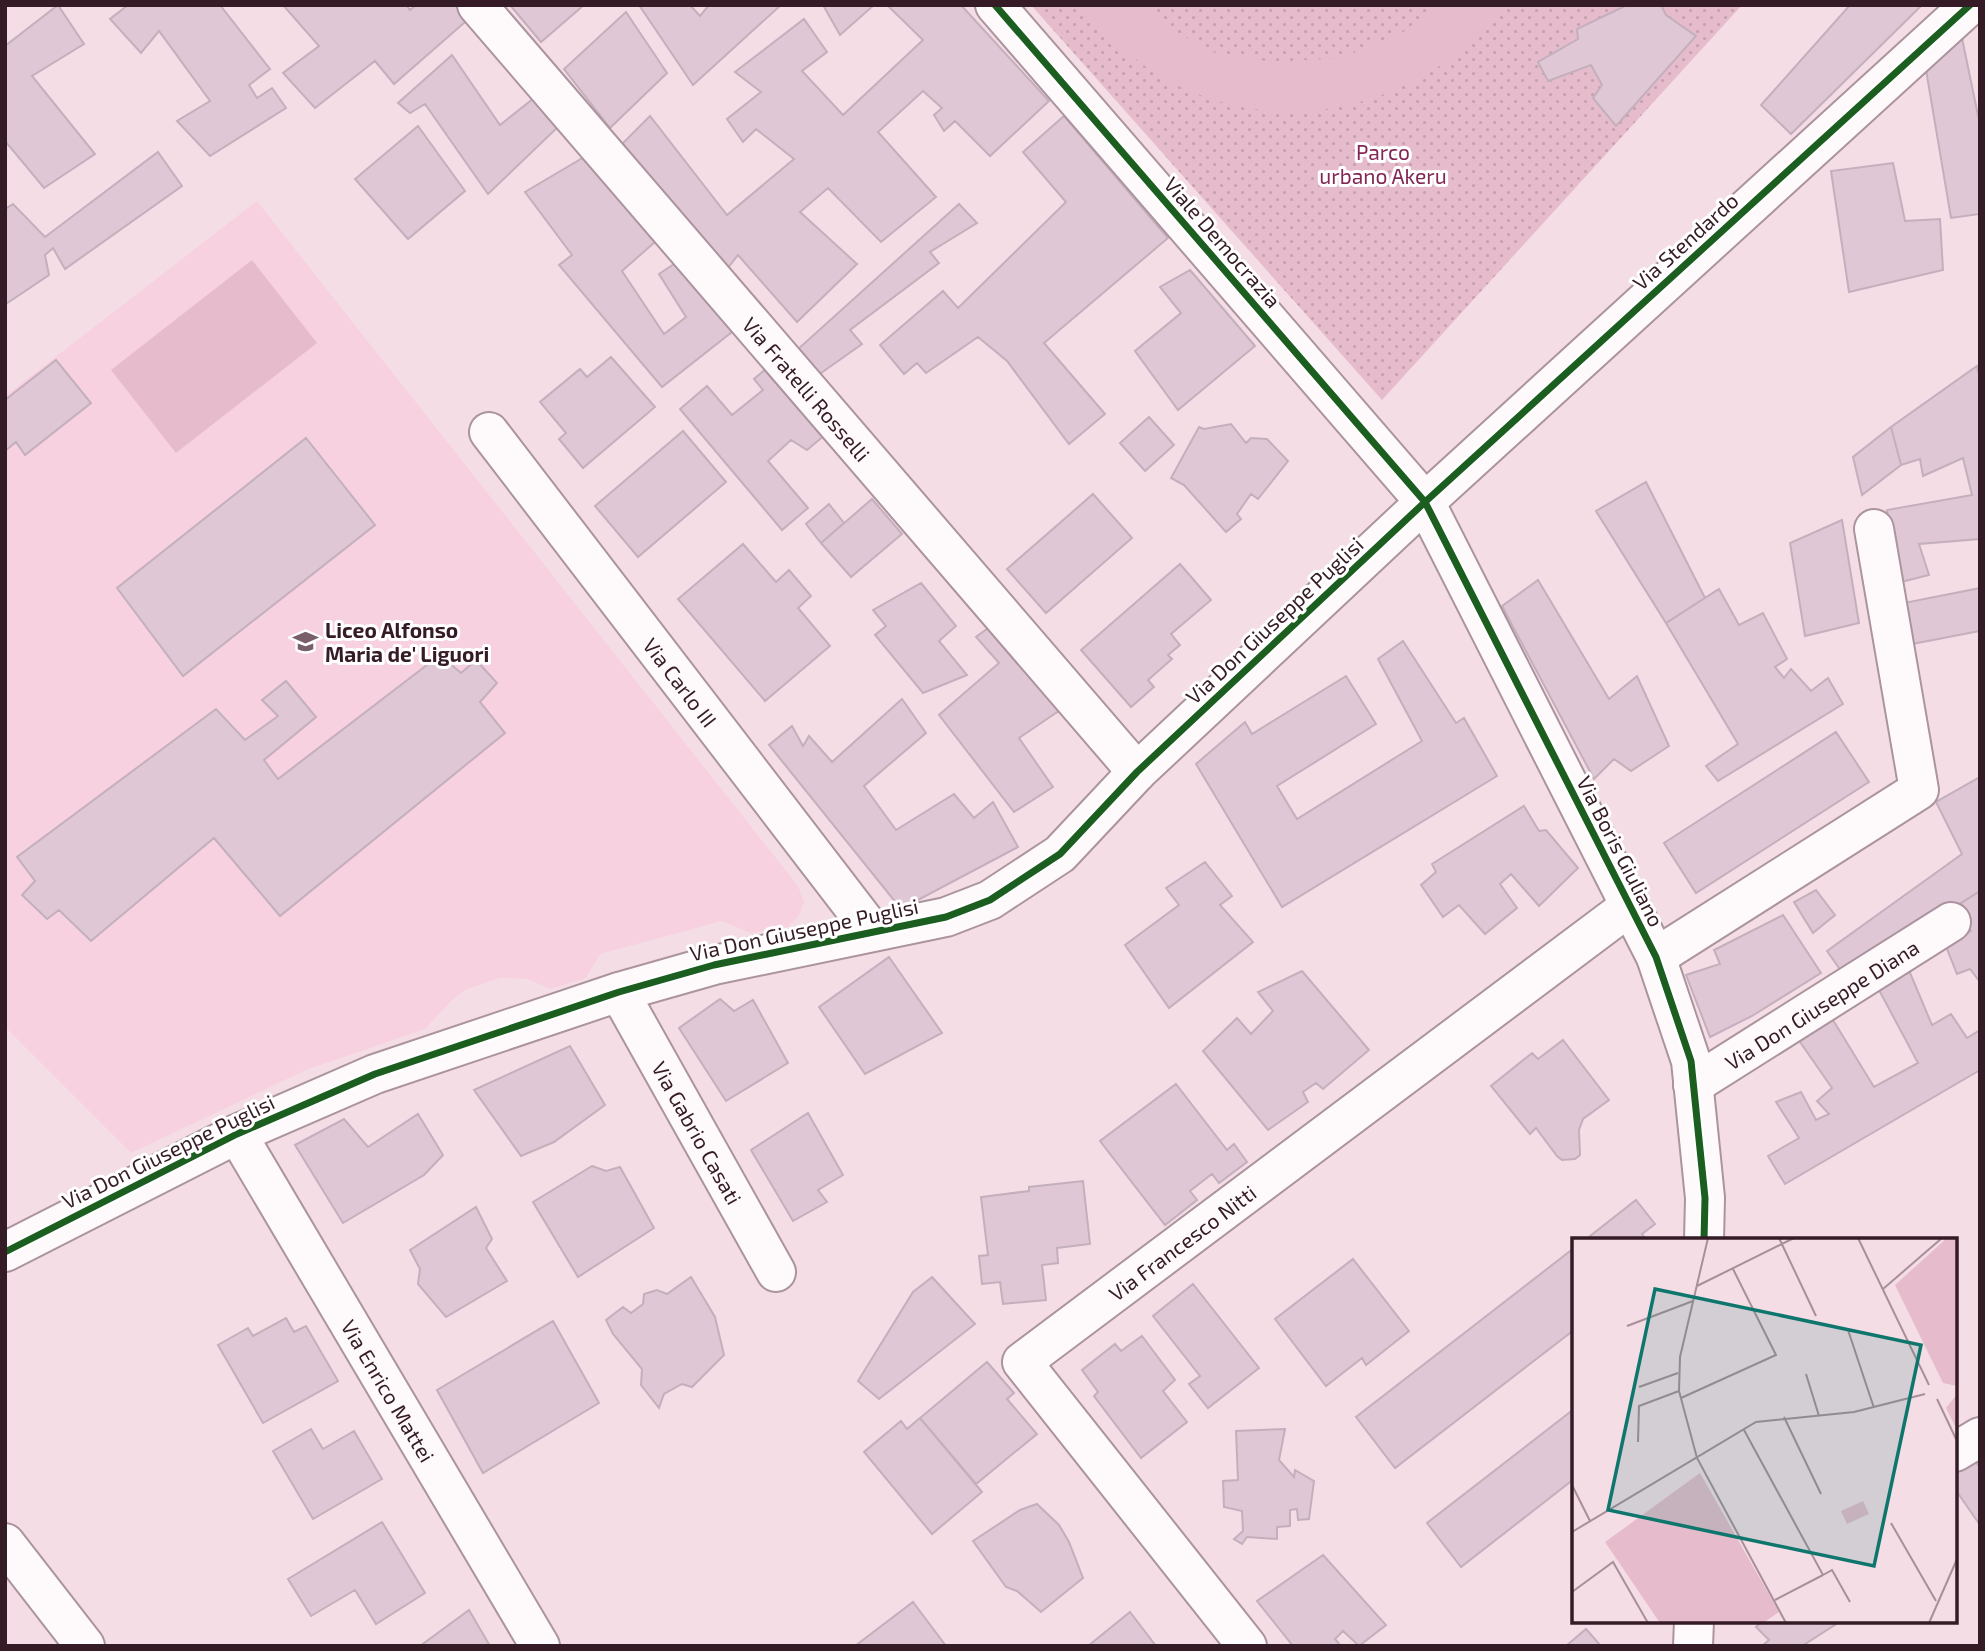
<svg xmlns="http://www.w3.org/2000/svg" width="1985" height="1651" font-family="'Exo 2',sans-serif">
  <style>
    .built { fill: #f7d1df }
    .grass { fill: url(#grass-dots) }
    .pitch { fill: #e6bccc }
    .building { fill: #dfc7d6; stroke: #c4afbc; stroke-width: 2 }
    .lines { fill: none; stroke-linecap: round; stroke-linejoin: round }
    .minor-casing { stroke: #ab949d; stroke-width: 42 }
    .minor { stroke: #fefafb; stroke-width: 38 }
    .cycleway-casing { stroke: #fff; stroke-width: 11 }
    .cycleway { stroke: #1b5e20; stroke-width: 7 }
    .labels { text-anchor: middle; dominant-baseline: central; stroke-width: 6; stroke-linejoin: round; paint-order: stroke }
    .park-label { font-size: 21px; fill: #832654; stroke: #fff }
    .street-label { font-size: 21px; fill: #351b26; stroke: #fff }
    .poi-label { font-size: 21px; font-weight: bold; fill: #351b26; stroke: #fff; text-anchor: start }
    .inset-road { fill: none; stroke: #a88f99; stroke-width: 2 }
    .view { fill: #0f766e; fill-opacity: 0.15; stroke: #0f766e; stroke-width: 3.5 }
    .inset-edge { fill: none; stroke: #351b26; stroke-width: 3.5 }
  </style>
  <defs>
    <pattern id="grass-dots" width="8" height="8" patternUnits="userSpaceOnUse" patternTransform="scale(1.75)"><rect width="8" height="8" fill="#e6bccc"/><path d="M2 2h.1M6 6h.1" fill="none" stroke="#c6a1af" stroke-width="1.8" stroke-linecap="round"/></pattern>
  </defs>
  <rect width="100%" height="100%" fill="#f5dde6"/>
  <path class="built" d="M257,201L798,886L804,902L798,917L787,927L751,933L722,921L600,954L586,978L550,989L528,979L500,978L467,989L452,1000L425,1029L306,1070L131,1153L5,1027V396Z"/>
  <path class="grass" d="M1031,5H1742L1382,400Z"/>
  <path class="pitch" d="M1081,5H1140L1171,29L1212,52L1272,62L1341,58L1403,32L1438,5H1505C1424,109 1281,143 1165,79C1132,60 1106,34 1081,5Z
    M252,260L317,343L176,453L111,370Z"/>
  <path class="building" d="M58,5L84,44L32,76L95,154L44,188L5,141V46Z
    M128,5H220L270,69L249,85L257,98L272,88L286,108L210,156L177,121L210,101L159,31L141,53L110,19Z
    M283,5H406L410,10L416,5H461L472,16L394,84L375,61L315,108L283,73L319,46Z
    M510,5H584L541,42Z
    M639,5H690L700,16L709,5H781L693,85Z
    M823,5H874L840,35Z
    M887,5H961L1049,101L990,156L955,121L944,131L934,115L942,108L923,91L878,132L936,197L881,242L828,188L800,212L857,264L797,322L738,255L724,273L621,145L650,116L727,215L794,159L756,129L743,142L727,119L761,92L735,72L804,19L827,52L802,71L843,115L923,40Z
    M1627,5H1661L1666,15L1696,36L1616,126L1593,98L1602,85L1591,65L1548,81L1538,62L1578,39L1577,29Z
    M1850,5H1922L1791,134L1761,105Z
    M626,12L667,73L610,128L564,69Z
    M1962,38L1980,125V214L1951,218L1925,64Z
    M452,55L500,125L534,98L561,124L488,194L425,104L410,113L398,103Z
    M1064,116L1168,238L1044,343L1105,414L1069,444L1007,361L978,337L926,373L917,363L904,374L880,345L943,291L958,308L1066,202L1023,152Z
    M418,126L465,191L408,239L355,179Z
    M596,150L664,234L622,271L664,334L686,317L659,274L686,256L737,328L662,387L559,265L572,255L525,192Z
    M158,152L182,186L65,269L53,248L45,255L49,275L6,304L5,209L13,204L45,237Z
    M1893,163L1905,221L1940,219L1943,270L1849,292L1831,171Z
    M959,204L977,223L930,252L939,263L850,330L862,344L817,376L797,350Z
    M1190,270L1255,346L1178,410L1135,351L1181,313L1160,287Z
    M611,357L655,407L583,468L559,439L566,433L540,402L580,369L587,377Z
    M56,360L91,403L25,455L16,442L5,451V400Z
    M774,362L832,429L807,450L791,440L768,461L808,508L782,530L680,409L707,386L732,415L763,390L754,379Z
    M1977,366L1980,379V539L1919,544L1929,575L1897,583L1887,510L1972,495L1963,458L1923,476L1920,459L1901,465L1891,427Z
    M1149,417L1174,445L1145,471L1120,443Z
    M1231,424L1246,443L1251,438L1267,439L1288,461L1258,499L1251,494L1237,514L1241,519L1226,532L1184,485L1171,478L1199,427L1204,429Z
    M1891,427L1901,465L1862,495L1853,457Z
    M683,431L726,482L638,557L595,506Z
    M306,438L375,525L183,676L117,588Z
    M1646,482L1705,598L1666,623L1596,511Z
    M1093,494L1132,538L1046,613L1007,569Z
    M872,499L902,534L851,577L821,543Z
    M829,504L844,523L821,543L806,524Z
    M1842,520L1859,623L1805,636L1790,543Z
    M743,544L776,582L789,570L811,596L798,608L830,646L765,701L678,599Z
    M1180,564L1211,600L1171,634L1180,645L1168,655L1172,659L1148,680L1154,687L1131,707L1081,650Z
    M1538,580L1609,699L1637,676L1669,746L1631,771L1614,759L1594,779L1502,606Z
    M921,583L956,626L939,641L967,675L923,693L875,635L886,626L873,610Z
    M1980,588V631L1907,645L1904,603Z
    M1719,589L1739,625L1763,613L1787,659L1775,667L1784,678L1791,669L1811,691L1828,678L1843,704L1718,781L1706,766L1738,744L1666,623Z
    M999,620L1069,704L1019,738L1053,787L1014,812L939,715L999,663L976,637Z
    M1403,641L1456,723L1464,718L1497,776L1282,907L1196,764L1245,722L1252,734L1346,676L1376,724L1277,786L1297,819L1422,741L1378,659Z
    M440,655L461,673L476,660L497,683L480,702L505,733L280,916L214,838L91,941L59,910L47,919L22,895L35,881L17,857L216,709L245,740L278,716L262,700L286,681L316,717L264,760L278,779Z
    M902,699L926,733L864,786L896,830L954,794L974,818L993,802L1018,847L901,909L769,745L792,726L803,746L809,736L832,762Z
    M1836,732L1869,782L1696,893L1664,843Z
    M1980,777V891L1846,978L1827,951L1962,854L1936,802Z
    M1524,806L1539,831L1546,830L1578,868L1539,906L1511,874L1500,884L1517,908L1485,934L1459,905L1443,917L1421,885L1436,872L1432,864Z
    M1205,862L1232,896L1220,905L1253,942L1169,1008L1125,945L1179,905L1166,888Z
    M1816,890L1835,915L1813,933L1794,902Z
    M1980,891V982L1970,969L1957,974L1945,944L1971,931L1956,906Z
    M1783,915L1821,973L1752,1016L1710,1037L1686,975L1720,964L1714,950Z
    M889,957L942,1033L865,1074L819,1007Z
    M1908,968L1932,1025L1951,1014L1967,1038L1980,1030V1070L1785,1184L1768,1156L1799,1138L1776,1102L1801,1092L1816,1120L1829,1114L1817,1101L1832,1088L1798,1039L1833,1020L1874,1087L1918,1063L1879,990Z
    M1302,971L1369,1050L1323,1089L1316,1083L1303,1092L1308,1102L1268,1130L1203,1051L1237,1018L1251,1034L1273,1011L1258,992Z
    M720,999L734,1011L753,1000L788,1063L726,1101L679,1028Z
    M1563,1040L1609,1100L1583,1119L1579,1130L1580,1155L1575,1159L1562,1160L1557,1156L1536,1128L1530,1134L1491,1086L1532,1053L1538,1059Z
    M570,1046L605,1105L554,1142L521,1156L474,1090Z
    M1176,1084L1227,1150L1234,1144L1247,1162L1219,1183L1212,1174L1190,1191L1197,1200L1165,1225L1100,1141Z
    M808,1113L843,1175L818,1190L827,1202L793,1221L751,1150Z
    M418,1114L443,1155L424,1175L343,1223L295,1145L344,1119L368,1147Z
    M592,1166L606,1171L620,1167L654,1228L578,1277L533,1202Z
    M1083,1181L1090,1244L1057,1248L1058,1263L1042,1265L1046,1300L1003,1304L1000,1282L982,1284L979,1256L988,1255L981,1197L1029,1191V1187Z
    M1636,1200L1655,1224L1642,1234L1646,1240H1585Z
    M476,1207L492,1239L486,1248L507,1281L446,1317L418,1284L420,1269L410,1250Z
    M1574,1248V1330L1395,1468L1356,1417Z
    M1353,1259L1409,1331L1366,1365L1362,1358L1326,1386L1275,1319Z
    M691,1277L715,1317L724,1355L692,1387L682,1384L664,1394L659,1408L641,1385L642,1369L613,1334L606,1320L623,1307L631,1313L643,1304L644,1294L657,1290L667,1294Z
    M932,1277L975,1324L879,1399L858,1381L913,1292Z
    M1193,1284L1259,1368L1208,1408L1189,1384L1200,1376L1153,1316Z
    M286,1318L294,1332L306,1326L338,1381L263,1423L218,1345L248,1328L253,1336Z
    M553,1321L599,1403L483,1473L437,1390Z
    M1142,1336L1175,1380L1163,1391L1187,1422L1141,1458L1094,1396L1098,1392L1082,1370L1115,1344L1121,1351Z
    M987,1362L1014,1393L1007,1399L1037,1434L976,1484L920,1418Z
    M1574,1409V1479L1461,1567L1427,1523Z
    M920,1418L982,1492L932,1534L864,1452L901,1421L907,1429Z
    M311,1429L323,1449L354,1431L382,1479L313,1519L273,1451Z
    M1285,1429L1279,1460L1294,1477L1295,1470L1314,1481L1309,1519L1298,1520L1297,1509L1290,1510V1526L1277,1527V1539L1247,1537L1242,1544L1234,1539L1243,1531L1242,1511L1224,1507L1223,1481L1238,1480L1236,1431Z
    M1973,1458L1980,1468V1525L1955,1489V1469Z
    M1037,1504L1059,1525L1069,1542L1083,1578L1041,1612L1017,1591L1006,1587L973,1541L1020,1510Z
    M382,1522L425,1593L376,1624L355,1590L311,1616L288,1579Z
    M1323,1555L1386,1625L1359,1646L1343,1631L1335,1639L1341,1646H1293L1257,1601Z
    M913,1602L946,1646H855Z
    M469,1610L490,1646H420Z
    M1130,1612L1156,1646H1088Z
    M1762,1621H1841L1802,1646H1762L1769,1640L1756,1627Z
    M1586,1629L1601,1646H1566Z"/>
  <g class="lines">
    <defs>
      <g id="minor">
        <path id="s1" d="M477,5L1137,772"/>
        <path d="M995,5L1425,502L1656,957L1691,1061L1705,1198L1704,1240"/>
        <path id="s2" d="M489,432L872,931"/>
        <path d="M1656,957L1919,790L1874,529"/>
        <path id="s3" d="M619,992L776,1272"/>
        <path id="s4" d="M1693,1085L1951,922"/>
        <path id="s5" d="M237,1134L540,1646"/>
        <path d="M5,1252L237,1134L375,1074L619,992L714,965L946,917L990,900L1060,854L1137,772L1425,502L1970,5"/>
        <path d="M1955,1452L1980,1437"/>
        <path d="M5,1543L85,1646"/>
        <path id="s6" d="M1247,1646L1022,1362L1630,906"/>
        <path d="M1693,1646L1694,1621"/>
      </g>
    </defs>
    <use href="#minor" class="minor-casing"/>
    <use href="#minor" class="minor"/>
    <defs>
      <path id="cycleway" d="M995,5L1425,502L1656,957L1691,1061L1705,1198L1704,1240
        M5,1252L237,1134L375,1074L619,992L714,965L946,917L990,900L1060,854L1137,772L1425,502L1970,5"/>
    </defs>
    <use href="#cycleway" class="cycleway-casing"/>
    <use href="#cycleway" class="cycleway"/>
  </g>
  <defs>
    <symbol id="school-bare" viewBox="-9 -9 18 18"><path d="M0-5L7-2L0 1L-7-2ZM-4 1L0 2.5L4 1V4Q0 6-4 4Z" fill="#785f69" stroke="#fff" stroke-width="2.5" paint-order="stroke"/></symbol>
  </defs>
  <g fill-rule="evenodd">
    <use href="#school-bare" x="288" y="624" width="35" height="35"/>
  </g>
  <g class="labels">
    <g class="park-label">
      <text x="1383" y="151">Parco<tspan x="1383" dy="24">urbano Akeru</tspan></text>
    </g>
    <g class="street-label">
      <text transform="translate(1685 241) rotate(-42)">Via Stendardo</text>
      <text transform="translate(1223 242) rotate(49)">Viale Democrazia</text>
      <text stroke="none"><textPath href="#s1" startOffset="506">Via Fratelli Rosselli</textPath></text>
      <text transform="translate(1274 620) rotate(-43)">Via Don Giuseppe Puglisi</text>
      <text stroke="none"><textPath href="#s2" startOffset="315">Via Carlo III</textPath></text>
      <text transform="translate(1621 851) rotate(63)">Via Boris Giuliano</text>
      <text transform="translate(804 929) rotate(-12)">Via Don Giuseppe Puglisi</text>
      <text stroke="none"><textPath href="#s4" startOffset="152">Via Don Giuseppe Diana</textPath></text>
      <text stroke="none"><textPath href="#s3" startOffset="161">Via Gabrio Casati</textPath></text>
      <text transform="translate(168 1151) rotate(-26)">Via Don Giuseppe Puglisi</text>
      <text stroke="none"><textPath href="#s6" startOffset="562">Via Francesco Nitti</textPath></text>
      <text stroke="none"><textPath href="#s5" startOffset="298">Via Enrico Mattei</textPath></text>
    </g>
    <g class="poi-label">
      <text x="325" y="629">Liceo Alfonso<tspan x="325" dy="24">Maria de' Liguori</tspan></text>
    </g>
  </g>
  <g transform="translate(1572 1238)">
    <rect width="385" height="385" fill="#f5dde6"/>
    <path d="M385,156V192L374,170ZM128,235L207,374L191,385H88L33,304Z" fill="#e6bccc"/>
    <path d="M375,0H385V148L371,145L323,47Z" fill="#e6bccc"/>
    <path d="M291,263L297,276L275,286L269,273ZM118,276L144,281L158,297L178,358L175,385H169L173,359L153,299L141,287L124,282L103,291L94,308L119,385H111L81,294L85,293L89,303L99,286Z" fill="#e6bccc"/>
    <path class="inset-road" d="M136,0L108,119L107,153L125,220L214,385M207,0L244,78M286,0L357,147M125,48L222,0M311,51L370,0M55,88L121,63M276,92L302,170M234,136L247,178M67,149L106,135M109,160L204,117L161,31M365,161L385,203M212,179L249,256M172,192L251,337L260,332L278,364M66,204L67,168L107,153M0,247L18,283M319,285L364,363M0,294L184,184L282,174L353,156M0,354L41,324L76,385M203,362L251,337M357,385L385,321"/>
    <path class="view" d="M83,51L349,107L302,328L36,272Z"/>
    <rect width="385" height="385" class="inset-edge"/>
  </g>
  <rect width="1985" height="1651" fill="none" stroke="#351b26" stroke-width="14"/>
</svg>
